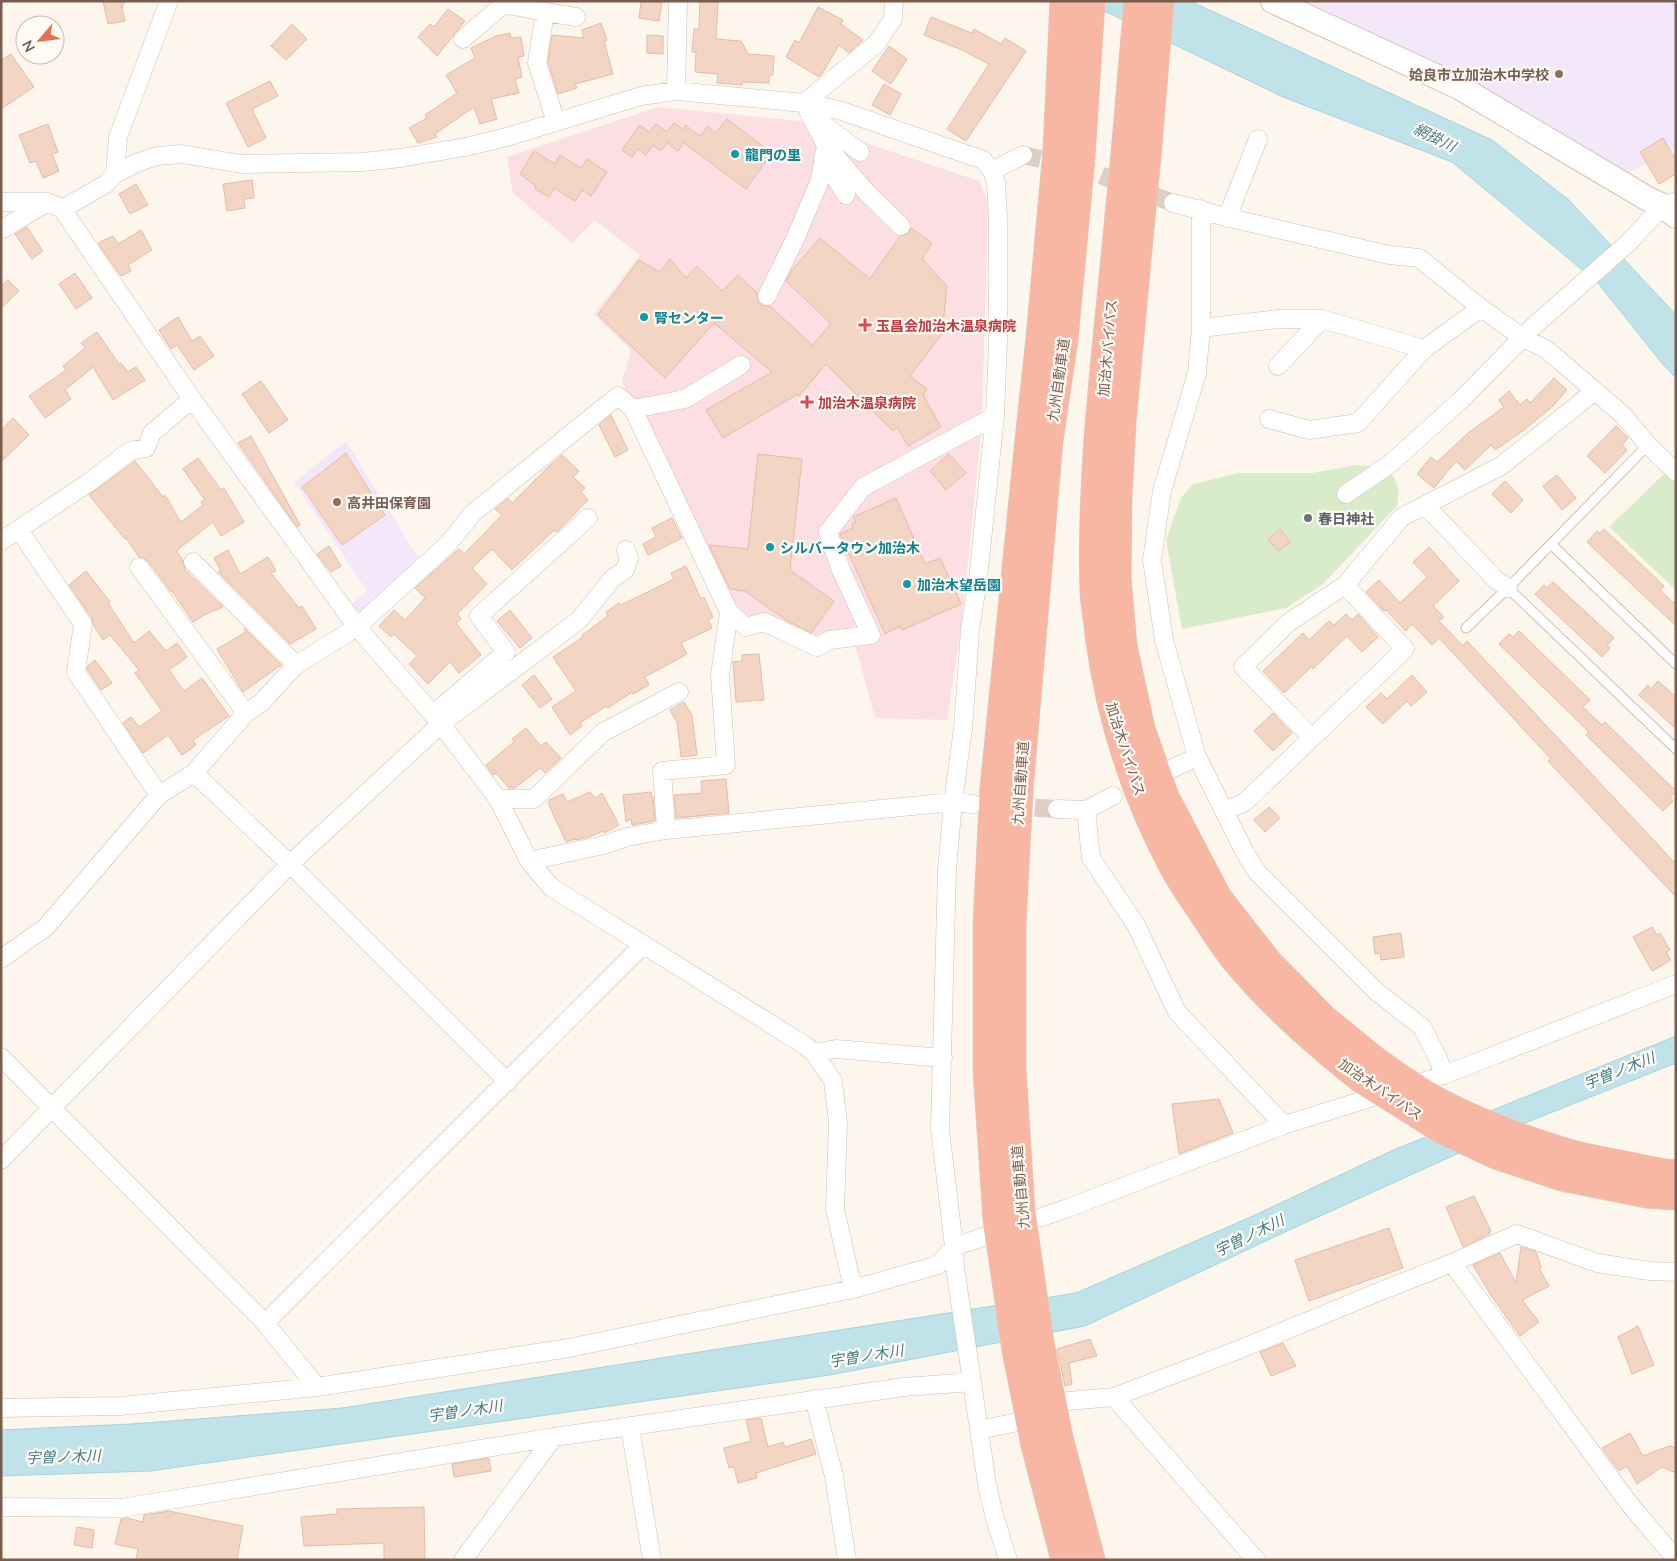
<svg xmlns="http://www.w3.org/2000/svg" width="1677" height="1561" font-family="Lato,'Noto Sans JP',sans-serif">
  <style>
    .education { fill: #f3e8fa }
    .medical { fill: #fbdfe3 }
    .green { fill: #d8ecc9 }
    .water { fill: #bfe3e8; stroke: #a5d3da }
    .building { fill: #f3d5c3; stroke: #e6bba3 }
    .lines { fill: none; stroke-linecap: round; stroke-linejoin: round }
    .street-tunnel { stroke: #dcd0c4; stroke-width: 18; stroke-dasharray: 18 9; stroke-linecap: butt }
    .lane-casing { stroke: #d1beb0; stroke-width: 11 }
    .street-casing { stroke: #d1beb0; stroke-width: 19 }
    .secondary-casing { stroke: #d6c0b0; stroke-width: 26 }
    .highway-casing { stroke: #dad1cd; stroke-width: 29 }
    .lane { stroke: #fff; stroke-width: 9 }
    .street { stroke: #fff; stroke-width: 18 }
    .secondary { stroke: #fff; stroke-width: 24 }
    .highway { stroke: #f7b7a3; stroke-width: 28 }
    .highway-bridge-casing { stroke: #dad1cd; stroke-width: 29; stroke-linecap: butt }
    .highway-bridge { stroke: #f7b7a3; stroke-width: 28 }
    .education-dot { fill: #8d6e63; stroke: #fffaf3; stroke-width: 2 }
    .culture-dot { fill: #0f9aa8; stroke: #fffaf3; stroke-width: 2 }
    .health-dot { fill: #e0444e; stroke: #fffaf3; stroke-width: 2 }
    .worship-dot { fill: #6b7280; stroke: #fffaf3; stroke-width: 2 }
    .labels { text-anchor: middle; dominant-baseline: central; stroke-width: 4.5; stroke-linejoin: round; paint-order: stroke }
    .education-label { font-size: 14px; font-weight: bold; fill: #785e54; stroke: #fffaf3; text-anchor: end }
    .culture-label { font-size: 14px; font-weight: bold; fill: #0d838f; stroke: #fffaf3; text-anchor: start }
    .health-label { font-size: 14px; font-weight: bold; fill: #be3a42; stroke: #fffaf3; text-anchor: start }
    .street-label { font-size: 14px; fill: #7a5c4d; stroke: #fffaf3 }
    .worship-label { font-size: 14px; font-weight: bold; fill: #5b616d; stroke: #fffaf3; text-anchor: start }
    .water-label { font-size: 15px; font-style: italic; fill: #437c86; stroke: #fffaf3 }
  </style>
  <rect width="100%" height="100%" fill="#fdf6ec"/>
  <path class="education" d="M1308,1H1676V148L1626,174Z
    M346,441L423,565L359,626L347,608L367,591L294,482Z"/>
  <path class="medical" d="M658,107L800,121L979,181L988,201L982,423L962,620L947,720L875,718L853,637L804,648L736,621L622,382L631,350L594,314L640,255L595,220L572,243L513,193L507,157Z"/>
  <path class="green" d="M1356,465L1380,467L1393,476L1399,490L1397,506L1323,584L1286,608L1182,629L1166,540L1181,498L1193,484L1239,473H1312Z
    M1667,471L1676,480V590L1609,527Z"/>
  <path class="water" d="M1072,1H1190L1492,140L1569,200L1676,315V378L1661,362L1598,283L1452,162L1283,97L1111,14Z
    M1676,1036V1063L1525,1123L1285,1232L1085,1326L830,1375L150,1471L1,1476V1430L131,1424L342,1408L1076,1293L1253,1216L1391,1151Z"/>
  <path class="building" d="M103,1H124L122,8L125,21L108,24Z
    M641,1H662L659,21L639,18Z
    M700,1H718L716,39L741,41L748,54L774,56L773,75H769V83L743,82L742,85L717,83L718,74L695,72L696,52H692L694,29H699Z
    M818,7L843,20L841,24L863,40L849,53L839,45L822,74L819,77L786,57L795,40L799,43Z
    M448,9L465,21L437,56L418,37L430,24L434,27Z
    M931,17L972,33L974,29L1001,44L1005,38L1026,51L966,141L947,129L989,64L962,50L924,35Z
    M601,23L607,40L604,41L613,74L575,84L577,88L558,94L548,62L552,35L584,38L582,30Z
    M292,24L307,39L286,60L271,46Z
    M510,33L511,38L521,37L524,56L518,57L522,77L515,79L519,93L491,99L497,119L480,124L474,107L435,134L437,137L418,143L409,128L427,118L425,115L457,93L446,75L475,58L471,48L496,36Z
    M647,35L663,36V54L647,53Z
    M889,46L907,59L891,84L872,71Z
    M11,54L34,87L1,109V60Z
    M270,81L278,96L252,109L266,138L248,147L226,103Z
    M884,84L901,94L890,115L872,105Z
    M727,119L772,153L746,189L684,143L678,151L667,143L661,151L653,145L646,155L638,149L632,157L622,150L640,125L649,132L656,124L667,132L674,123L683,129L685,125L700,136L708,126L716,133Z
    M48,124L58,152L52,154L59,171L43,178L36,161L30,163L19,135Z
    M1663,138L1676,160V174L1659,184L1640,152Z
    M534,151L555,164L560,155L581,168L587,159L607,172L591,196L582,190L575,201L554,188L549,197L535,189L536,186L520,174Z
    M252,180L254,198L244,199L245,208L227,211L223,184Z
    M136,184L148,205L130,214L119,194Z
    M27,227L43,251L32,259L15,234Z
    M911,228L932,243L922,259L947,286L942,334L910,376L927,389L923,395L941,427L908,446L897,427L893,431L826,364L799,396L798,394L723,438L706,410L772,372L714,323L665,378L598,315L639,260L660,272L670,259L686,278L697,266L722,291L738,275L757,293L758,302L763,306H770L812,345L831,324L786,281L792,270L820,238L870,279L900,236L908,234Z
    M141,230L152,250L128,265L131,271L121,276L98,243L113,236L118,244Z
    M75,273L92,298L76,309L59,284Z
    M8,280L19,291L1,308V286Z
    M178,317L192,341L200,336L214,356L194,370L177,345L171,349L159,330Z
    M97,332L119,364L121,363L128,372L136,367L145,380L113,400L93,367L65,390L71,399L45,418L29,396L66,370L63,366L85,348L81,343Z
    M1554,378L1567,390L1553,406L1524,430L1495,450L1491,445L1465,470L1456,461L1434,488L1417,474L1431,457L1437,462L1468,433L1504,407L1499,400L1509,391L1520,405L1527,399L1530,403Z
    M261,381L288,420L269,433L242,394Z
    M611,415L628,450L615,457L599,425Z
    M13,418L29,435L1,462V430Z
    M1616,426L1628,438L1622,445L1627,450L1605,473L1587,456Z
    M251,436L300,525L297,527L238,443Z
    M346,453L385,515L342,545L302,487Z
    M758,454L802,459L790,570L834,601L811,633L786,620L745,591L730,589L709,545L748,549Z
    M949,454L966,473L946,490L930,471Z
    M562,455L579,471L573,477L585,488L581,492L588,500L559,530L557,532L554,530L512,570L492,549L472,568L487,584L457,614L461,619L456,623L481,655L459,673L450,662L428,684L409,664L417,656L394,634L391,637L379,626L394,610L405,620L425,598L415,588L459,549L464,554L502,515L495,509L508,498L512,503L549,466Z
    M198,458L221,490L224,488L244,522L221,536L213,522L176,551L183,560L185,570L223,607L204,615L193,622L172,591L171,592L148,561L139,557L126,538L125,539L89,495L135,461L163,497L165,495L181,522L203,505L201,502L205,500L183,469Z
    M1557,475L1576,498L1562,510L1543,486Z
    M1505,481L1523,500L1511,513L1492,494Z
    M896,498L925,564L940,558L961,604L902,630L900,626L885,634L840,534L853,528L852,524L856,522L853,517Z
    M672,518L682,538L648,555L643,544L656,537L652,528Z
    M1280,529L1290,542L1278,551L1268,539Z
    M1604,529L1664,586L1660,590L1676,605V626L1587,542L1597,531L1600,534Z
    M329,546L341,566L331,572L317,554Z
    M1429,547L1459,581L1433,606L1444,617L1439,621L1463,646L1467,641L1676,864V897L1548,761L1551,759L1439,638L1432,645L1412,624L1406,631L1386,610L1384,611L1366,592L1379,580L1400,603L1427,577L1413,562Z
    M228,550L240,574L268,557L276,571L271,573L299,608L302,606L316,629L290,644L218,572L221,571L214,558Z
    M686,566L701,599L704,597L713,617L708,620L712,628L681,643L687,654L645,677L649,685L633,694L632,692L608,708L606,706L580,723L582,726L570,735L552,707L576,691L553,657L583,637L582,635L608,616L606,612L619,603L621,605L674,579L671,573Z
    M86,571L110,602L108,603L134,643L149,631L166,651L177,643L187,657L169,670L184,691L202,678L229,716L193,740L196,745L182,755L168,735L143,753L123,723L131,717L139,727L162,711L135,673L139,670L110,635L103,640L93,624L92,618L69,585Z
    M1553,582L1614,638L1607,645L1610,648L1602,657L1535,594L1544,585L1547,588Z
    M510,610L532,638L520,648L497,621Z
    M1346,614L1352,620L1358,614L1378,637L1362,652L1347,636L1313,669L1311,667L1284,693L1263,671L1303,633L1309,640L1329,621L1334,625Z
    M244,628L281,665L243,692L217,649L246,632Z
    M1519,631L1590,700L1583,707L1602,725L1605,722L1676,791L1670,797L1673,801L1663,811L1586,735L1589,732L1499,644L1509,634L1513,637Z
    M759,654L764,700L736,702L733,662L742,661V655Z
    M95,660L112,683L101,690L87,669L88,666Z
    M534,675L552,699L540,708L522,685Z
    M1412,675L1427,692L1411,706L1407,701L1383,724L1366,707L1381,693L1387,699Z
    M1658,681L1676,697V729L1639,695L1648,685L1651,689Z
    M684,702L692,715L697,755L681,757L677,722L670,710Z
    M1273,713L1292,733L1273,751L1254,731Z
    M526,728L541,746L546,742L561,758L545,773L540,768L515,788H509L496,773L493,775L486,765L515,741L512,739Z
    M726,779L729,813L676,818L674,795L702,793L701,781Z
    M590,792L596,798L602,793L619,825L604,833L603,831L589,837L576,840L575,839L566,842L549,805V800L563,794L567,802Z
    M651,792L652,797H653L655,821L632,825L631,819L626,822L623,795Z
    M1269,807L1280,818L1265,832L1254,820Z
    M1652,927L1657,935L1660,933L1670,950L1666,952L1671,960L1652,971L1633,937Z
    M1401,933L1404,957L1381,960L1380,953L1375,954L1373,937Z
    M1219,1099L1233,1133L1179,1154L1172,1104Z
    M1474,1196L1491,1231L1489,1232L1490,1234L1463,1247L1446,1207Z
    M1389,1228L1403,1268L1309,1301L1295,1260Z
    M1521,1247L1536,1252L1541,1267L1539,1268L1549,1286L1522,1300L1539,1322L1520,1336L1492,1297L1473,1265L1500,1253L1516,1283Z
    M1638,1326L1654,1365L1632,1374L1618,1337Z
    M1090,1339L1097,1356L1069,1363L1072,1384L1065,1386L1057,1349Z
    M1283,1343L1296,1366L1271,1376L1260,1352Z
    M761,1418L768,1447L783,1442L785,1447L811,1439L816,1454L756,1473L757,1478L738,1483L734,1467L729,1468L724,1448L751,1441L746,1420Z
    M1630,1433L1643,1456L1669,1446L1676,1448V1473L1662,1467L1637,1484L1627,1466L1619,1471L1602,1448Z
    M489,1458L491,1471L454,1477L452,1464Z
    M424,1507L425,1560H384V1543L304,1546L301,1517L337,1514V1509Z
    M169,1511L243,1526L237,1560H136L138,1549L115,1544L121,1519L127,1518L143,1522L144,1515Z
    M77,1527L94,1530L92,1548L74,1545Z"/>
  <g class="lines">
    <path class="street-tunnel" d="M1023,155L1087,170L1173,203
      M1008,806L1057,809"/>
    <defs>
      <path id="lane" d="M1551,544L1676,664
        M1508,588L1676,749
        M1466,628L1508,588L1648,445"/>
      <path id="street" d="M545,12L576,17
        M463,39L504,4L545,12L537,63L556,122
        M676,91L678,1
        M804,103L826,145L868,194L901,226
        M804,103L876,44L893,19L894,1
        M815,118L860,152
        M823,158L846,195
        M992,171L1023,155
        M115,174L118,137L169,1
        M1,202H48L62,209L192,399L357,627L441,724L498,799L529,861L551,887L806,1046L814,1053L833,1081L838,1122L835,1209L853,1289
        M1173,203L1230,218L1389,255L1419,258L1481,308L1523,338L1546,349L1623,415L1648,445L1676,472
        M62,209L106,184L115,174L136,163L157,156L182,154L241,164L363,162L401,158L465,147L507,137L641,96L676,91L804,103L839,110L983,160L992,171L996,182L998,219V342L995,416L978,579L970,630L963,729L953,802L947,870L940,1129L954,1247L955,1267L987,1484L994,1515L1008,1560
        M1201,209V328L1197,373L1162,491L1152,560L1164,640L1197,757L1244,851L1257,872L1377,992L1422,1027L1438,1058L1444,1075
        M1227,218L1258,139
        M1,230L46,203
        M767,296L795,239L820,180L826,145
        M1201,328L1279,319H1322L1424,349
        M1278,366L1322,319
        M633,409L685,399L741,365
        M1269,419L1309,430L1358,423L1424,349L1481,308
        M1346,494L1390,464L1461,400L1535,325L1627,244L1663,206L1673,202
        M1425,505L1496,580L1508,588
        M19,530L83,624L76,672L159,795
        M1,541L88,483L130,451L146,448L152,433L192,399
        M193,562L296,665
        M139,567L246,713
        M729,612L746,627L764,622L817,647L830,640L871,635L841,570L828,532L863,487L995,416
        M433,714L506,652L479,616L588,518
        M1312,738L1243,667L1288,623L1345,585L1402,517L1501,466L1595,391
        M1173,768L1197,757
        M194,773L290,864L508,1082
        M1113,796L1086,810L1091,858L1136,925L1177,1012L1284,1125
        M498,799H534L602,733L679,692
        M1057,809L1086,810
        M1224,811L1245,802L1405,649L1345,585
        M529,861L604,845L627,837L666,830L953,802L973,804
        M1,959L46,927L159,795L194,773L246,713L261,703L296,665L357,627L448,544L473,513L618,396L633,409L729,612L720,675L726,765L662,771L666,830
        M814,1053L836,1049L943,1058
        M1,1057L265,1323L317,1387
        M1,1160L290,864L441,724L579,620L613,578L625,570L629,558L626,550
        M1452,1263L1631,1506L1676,1559
        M265,1323L643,945
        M1114,1397L1256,1560
        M814,1399L834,1476L847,1560
        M1,1408L121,1406L317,1387L569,1348L853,1289L938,1265L954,1247L1068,1208L1284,1125L1444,1075L1676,984
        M630,1427L652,1560
        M979,1430L1013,1423L1068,1401L1114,1397L1238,1350L1376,1293L1452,1263L1517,1234L1597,1263L1650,1271L1676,1272
        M1,1507L121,1508L554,1437
        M463,1560L554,1437L904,1387L972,1382"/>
      <path id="secondary" d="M1273,1L1459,87L1648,199L1663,206L1676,216"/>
      <path id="highway" d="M1125,154L1138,1
        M1147,157L1160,1
        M1118,226C1107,347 1090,471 1094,593C1095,607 1098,621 1099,635C1110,717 1135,796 1174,868C1182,883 1192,897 1202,912C1215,931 1227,952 1243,969C1278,1010 1319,1045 1360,1078
        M1140,228L1122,422L1118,496L1117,578L1123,646L1141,729L1165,797L1218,898L1268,962L1323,1018L1377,1062
        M1579,1156L1664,1173L1676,1174
        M1562,1177L1647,1194L1676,1196
        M1021,1212L1012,1070V923L1019,790L1049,440L1064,339L1081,157L1091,1
        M997,1219L987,1070V924L994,788L1029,440L1040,338L1057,150L1064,1
        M1059,1438L1091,1560
        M1035,1445L1065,1560"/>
    </defs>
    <use href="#lane" class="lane-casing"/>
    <use href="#street" class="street-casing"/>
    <use href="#secondary" class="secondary-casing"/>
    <use href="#highway" class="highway-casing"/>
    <use href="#lane" class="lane"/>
    <use href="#street" class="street"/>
    <use href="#secondary" class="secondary"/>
    <use href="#highway" class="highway"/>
    <defs>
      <path id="highway-bridge" d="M1118,226L1125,154
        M1140,228L1147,157
        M1377,1062C1396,1075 1415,1089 1435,1100C1481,1125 1530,1142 1579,1156
        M1360,1078L1441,1129L1496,1155L1562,1177
        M1021,1212L1040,1343L1059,1438
        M997,1219L1016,1350L1035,1445"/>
    </defs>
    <use href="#highway-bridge" class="highway-bridge-casing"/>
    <use href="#highway-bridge" class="highway-bridge"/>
  </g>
  <g class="education-dot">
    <circle cx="1559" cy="74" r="5"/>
    <circle cx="337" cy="502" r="5"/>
  </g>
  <g class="culture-dot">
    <circle cx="735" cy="154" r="5"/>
    <circle cx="644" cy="317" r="5"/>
    <circle cx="770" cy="547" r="5"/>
    <circle cx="907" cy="584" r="5"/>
  </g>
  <g class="health-dot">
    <path d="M862.5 317.5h5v5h5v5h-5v5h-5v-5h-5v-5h5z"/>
    <path d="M804.5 394.5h5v5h5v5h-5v5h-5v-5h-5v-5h5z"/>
  </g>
  <circle class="worship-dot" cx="1308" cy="518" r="5"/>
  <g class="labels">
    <g class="education-label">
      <text x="1549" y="74">姶良市立加治木中学校</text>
      <text x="347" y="502" text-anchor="start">高井田保育園</text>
    </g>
    <g class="culture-label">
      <text x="745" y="154">龍門の里</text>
      <text x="654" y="317">腎センター</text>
      <text x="780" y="547">シルバータウン加治木</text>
      <text x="917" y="584">加治木望岳園</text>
    </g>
    <g class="health-label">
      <text x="876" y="325">玉昌会加治木温泉病院</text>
      <text x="818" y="402">加治木温泉病院</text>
    </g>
    <g class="street-label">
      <text transform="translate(1107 348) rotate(-85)">加治木バイパス</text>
      <text transform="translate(1058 380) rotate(-82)">九州自動車道</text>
      <text transform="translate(1126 749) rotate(72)">加治木バイパス</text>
      <text transform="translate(1020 783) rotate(-86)">九州自動車道</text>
      <text transform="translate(1381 1089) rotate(34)">加治木バイパス</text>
      <text transform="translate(1020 1187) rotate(-95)">九州自動車道</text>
    </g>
    <g class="worship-label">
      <text x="1318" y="518">春日神社</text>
    </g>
    <g class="water-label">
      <text transform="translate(1435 137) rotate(26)">網掛川</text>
      <text transform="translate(1619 1070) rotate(-22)">宇曽ノ木川</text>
      <text transform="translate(1249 1235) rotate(-26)">宇曽ノ木川</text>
      <text transform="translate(866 1355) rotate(-9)">宇曽ノ木川</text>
      <text transform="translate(465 1410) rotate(-8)">宇曽ノ木川</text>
      <text transform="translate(63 1456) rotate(-2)">宇曽ノ木川</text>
    </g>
  </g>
  <rect width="1677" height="1561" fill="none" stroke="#7a5c4d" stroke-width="5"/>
  <g transform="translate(40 40) rotate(242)"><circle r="24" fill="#fffaf3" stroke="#cabbb1"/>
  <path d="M0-4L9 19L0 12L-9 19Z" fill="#e76f51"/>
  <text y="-8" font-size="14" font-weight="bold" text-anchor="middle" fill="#7a5c4d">N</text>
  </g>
</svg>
